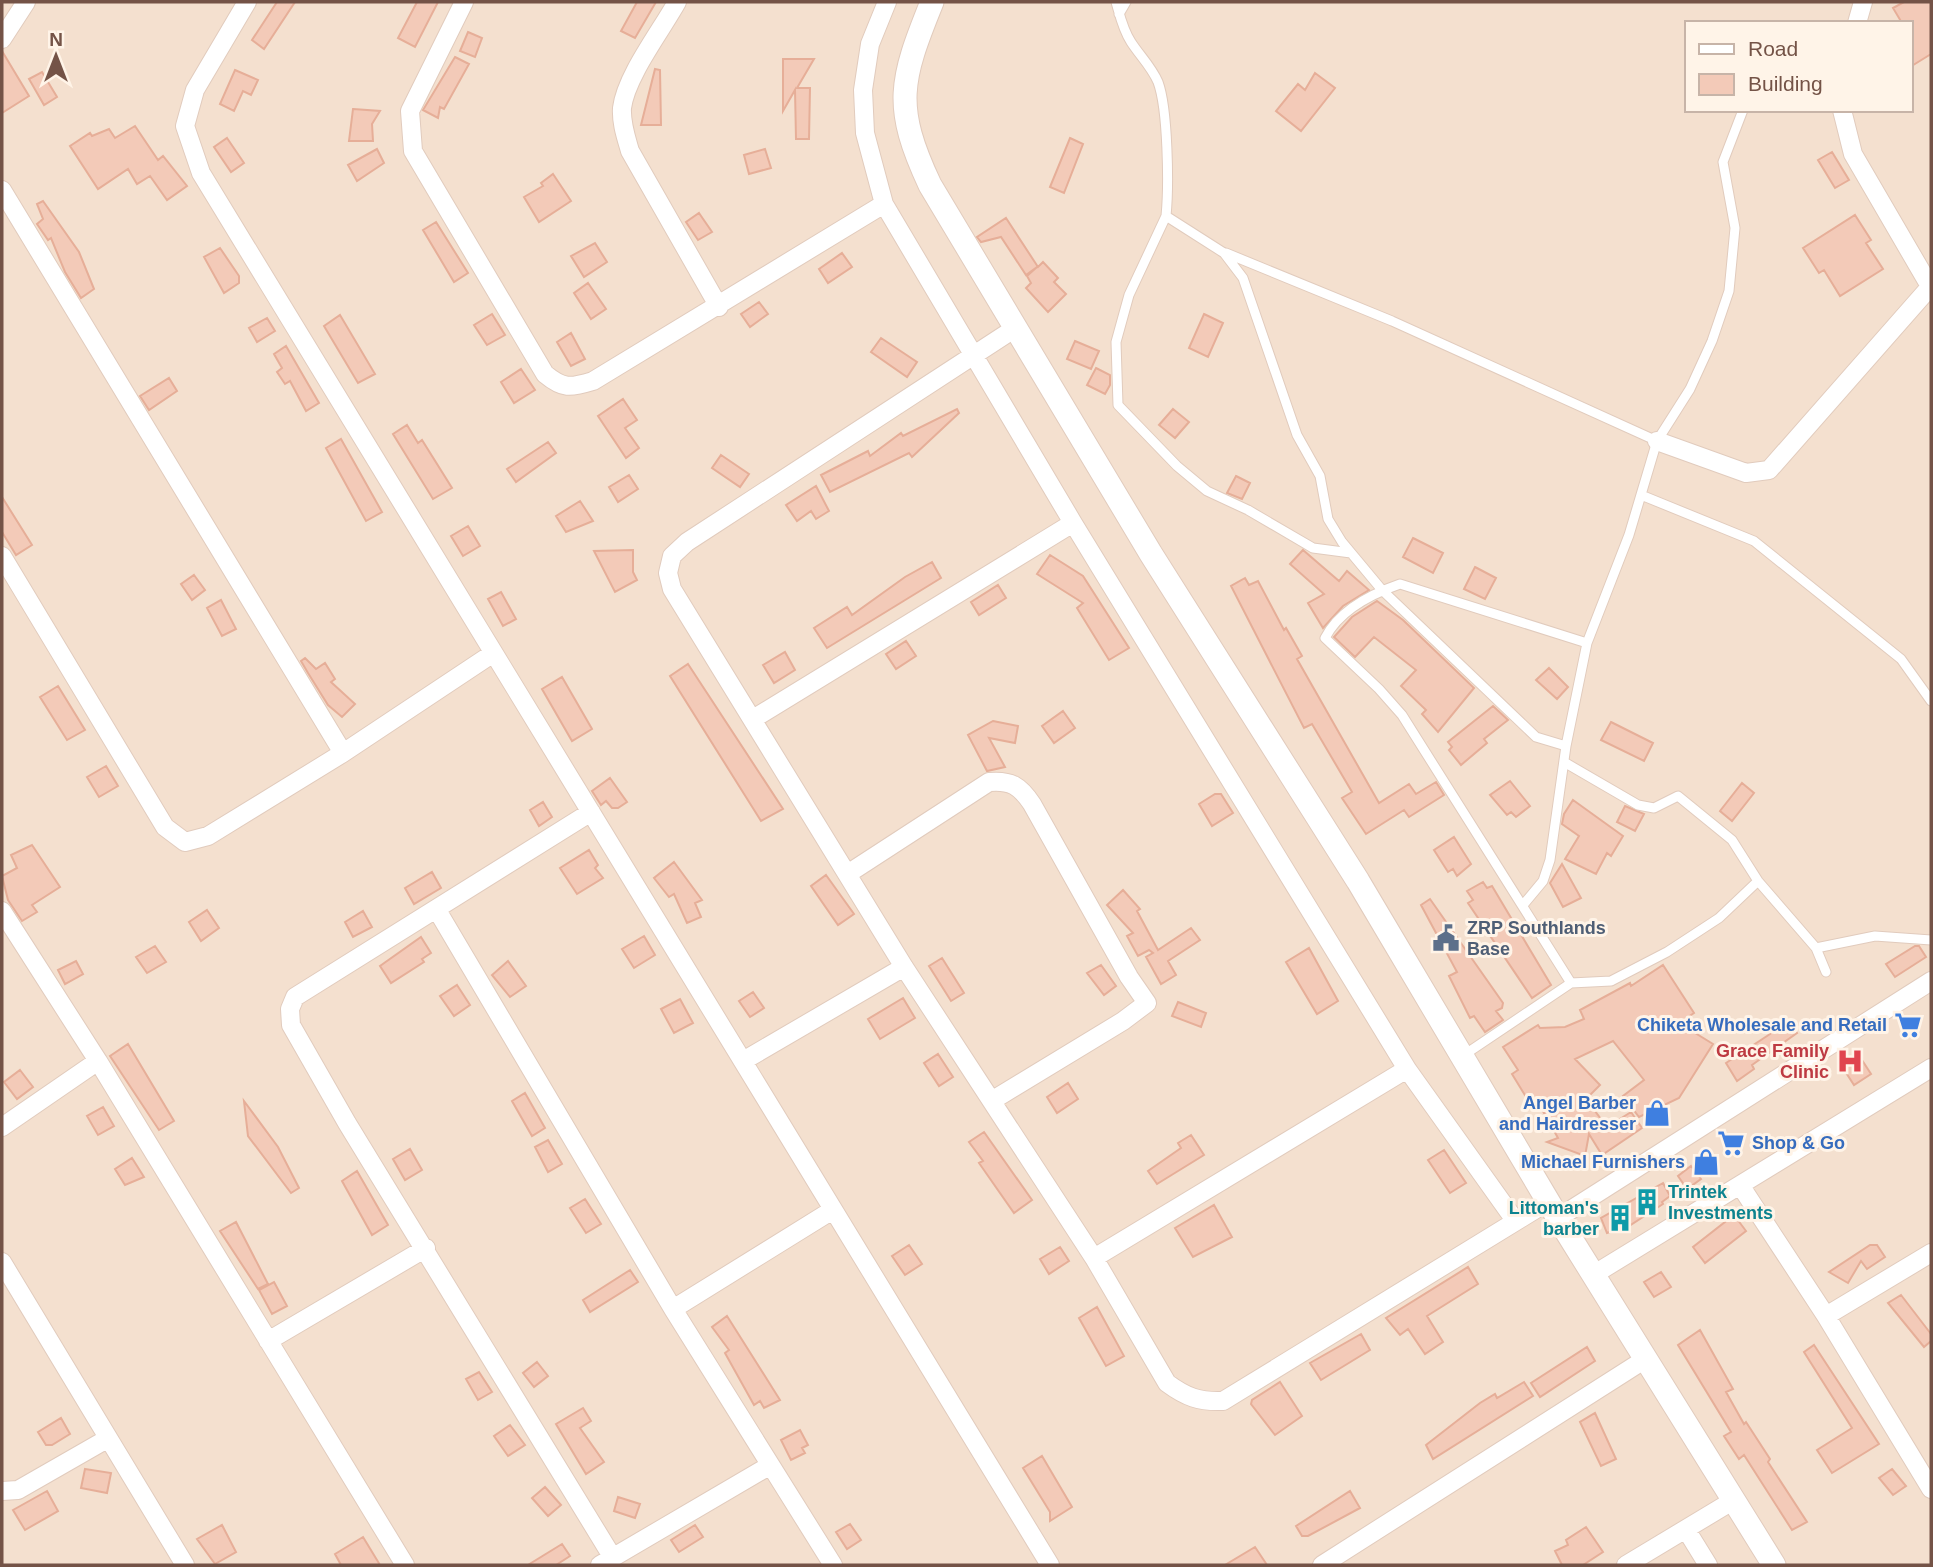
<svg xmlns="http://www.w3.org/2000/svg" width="1933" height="1567" font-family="Helvetica,sans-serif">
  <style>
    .residential { fill: #f4e0cf; fill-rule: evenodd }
    .building { fill: #f3cab8; stroke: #e6ae98; stroke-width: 2 }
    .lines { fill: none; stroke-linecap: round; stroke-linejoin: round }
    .service-casing { stroke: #e1cbbd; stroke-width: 11 }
    .minor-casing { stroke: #e1cbbd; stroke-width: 20 }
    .tertiary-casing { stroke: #e1cbbd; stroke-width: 25 }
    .service { stroke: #fff; stroke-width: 9 }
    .minor { stroke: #fff; stroke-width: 18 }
    .tertiary { stroke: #fff; stroke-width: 23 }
    .labels { text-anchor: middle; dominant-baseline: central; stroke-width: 6; stroke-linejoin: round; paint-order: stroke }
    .service-label { font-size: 18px; font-weight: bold; fill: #4e5e75; stroke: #fff4e8; text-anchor: start }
    .shop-label { font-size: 18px; font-weight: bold; fill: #366cbe; stroke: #fff4e8; text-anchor: end }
    .health-label { font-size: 18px; font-weight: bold; fill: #be3a42; stroke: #fff4e8; text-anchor: end }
    .culture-label { font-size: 18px; font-weight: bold; fill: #0d838f; stroke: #fff4e8; text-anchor: start }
  </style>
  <rect width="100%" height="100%" fill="#fdefe1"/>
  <path class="residential" d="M2,2H1931V1565H2ZM1686,23H1910V110H1686Z"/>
  <path class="building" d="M277,2H295L264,49L252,40Z
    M417,2H438L415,47L398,38Z
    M637,2H656L635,38L621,31Z
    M1904,2H1931V54L1910,67V23H1902L1893,8Z
    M468,32L482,38L475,57L460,51Z
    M2,51L29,96L2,113Z
    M455,57L469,64L444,109L440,107L438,118L423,110Z
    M783,59H814L797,88H810L809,139H796L795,90L783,111Z
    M655,69L660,70L661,125H641Z
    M235,70L258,80L251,95L243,91L234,111L220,104Z
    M42,72L57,97L44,105L29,79Z
    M1315,73L1335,88L1301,131L1276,111L1298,84L1305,90Z
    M353,109L380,111L372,124L373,141H349Z
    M135,126L158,160L163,156L187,186L167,200L150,176L137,184L128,169L98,189L70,146L90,133L92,136L109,129L115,138Z
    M227,138L244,163L231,172L214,147Z
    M1070,138L1083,144L1064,193L1050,187Z
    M377,149L384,163L357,181L348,165Z
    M765,149L771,168L749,174L744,155Z
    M1832,152L1849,180L1835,188L1818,160Z
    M553,174L571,201L539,222L524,197L543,186L541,183Z
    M43,201L79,252L94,289L81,298L65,272L51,238L48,240L37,224L43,219L37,204Z
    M699,213L712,232L698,240L686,222Z
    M1855,215L1871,240L1866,243L1883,269L1840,296L1824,270L1819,273L1803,248Z
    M1006,218L1038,267L1043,262L1058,278L1054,282L1066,294L1048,312L1026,288L1031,283L1027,276L1037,267L1026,275L1001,237L981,242L977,237Z
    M436,222L468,273L454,282L423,230Z
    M595,243L607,262L584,277L571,256Z
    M220,248L239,276V283L224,293L204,257Z
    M842,253L852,267L828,283L819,269Z
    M588,283L606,309L591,319L574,293Z
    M759,302L768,314L750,327L741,314Z
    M492,314L505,335L487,345L474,325Z
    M1204,314L1223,323L1208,357L1189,348Z
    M340,315L375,374L358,383L324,326Z
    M267,318L275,331L257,342L249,328Z
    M571,333L585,359L571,366L557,342Z
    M881,338L917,362L907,377L871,352Z
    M1075,341L1099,351L1091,369L1067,359Z
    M286,346L319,403L306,411L290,381L285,384L277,372L282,368L274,354Z
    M1096,368L1110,375V385L1105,394L1087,385Z
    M521,369L535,390L514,403L501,382Z
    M169,378L177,391L149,410L140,396Z
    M623,399L637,420L625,428L639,448L626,458L598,416Z
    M957,409L959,413L912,457L909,453L830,492L821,475L868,451L870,456L901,433L903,436Z
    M1173,409L1189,422L1175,438L1159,425Z
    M407,425L418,443L422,440L452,488L433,499L393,434Z
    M341,439L382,512L366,521L326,448Z
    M548,442L556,453L516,482L507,469Z
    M721,455L749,474L740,487L712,468Z
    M629,475L638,489L618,502L609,487Z
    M1236,476L1250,483L1242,499L1227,493Z
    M816,486L829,511L816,519L811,511L797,521L786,505Z
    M2,497L32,545L16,555L2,532Z
    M580,501L593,521L566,532L556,516Z
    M468,526L480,546L463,556L451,536Z
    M1413,538L1443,553L1433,573L1403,557Z
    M633,550V572L637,580L615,592L594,551Z
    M1303,550L1339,581L1347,571L1369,590L1343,606L1323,628L1308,603L1324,594L1290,564Z
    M1050,555L1083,576L1129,648L1109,660L1077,608L1083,603L1037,574Z
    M932,562L941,578L827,648L814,628L847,607L852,615L905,577Z
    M1475,567L1496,578L1485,599L1464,589Z
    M194,575L205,590L192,600L181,584Z
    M1245,578L1249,585L1258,581L1284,630L1286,628L1302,656L1297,659L1379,803L1409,784L1416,794L1436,782L1444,795L1409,817L1404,810L1366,834L1342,798L1352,792L1312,724L1304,728L1231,586Z
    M998,585L1006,598L979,615L971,602Z
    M501,592L516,619L503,626L488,599Z
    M221,600L236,629L222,636L207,608Z
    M1377,601L1403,620L1474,688L1438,732L1422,714L1426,710L1401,686L1416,670L1374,637L1355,657L1334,637L1352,617Z
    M906,641L916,656L896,669L886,654Z
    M785,652L795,670L774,683L763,665Z
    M305,658L316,669L325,663L335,679L331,682L355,704L342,717L328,705L308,673L301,661Z
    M688,664L783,809L761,821L670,676Z
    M1549,668L1568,687L1557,699L1536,680Z
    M562,677L592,729L572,741L542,689Z
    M58,686L85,730L67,740L40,697Z
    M1493,706L1508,720L1484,739L1487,743L1461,765L1449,750L1452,747L1448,742Z
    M1063,711L1075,728L1054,743L1042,726Z
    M993,721L1018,726L1015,743L989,738L1005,767L987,771L968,735Z
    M1611,722L1653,743L1644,761L1601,740Z
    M106,766L118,786L99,797L87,777Z
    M610,778L627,802L618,808H612L606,801L601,805L592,791Z
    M1510,781L1530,806L1516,817L1511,812L1507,815L1490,795Z
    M1742,783L1754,793L1732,821L1720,811Z
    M1215,794H1221L1233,813L1212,826L1199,804Z
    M1573,800L1623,836L1611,856L1607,853L1596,874L1565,859L1579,836L1562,824L1564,814Z
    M543,802L552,817L539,826L530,810Z
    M1625,806L1644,814L1635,831L1617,822Z
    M1454,837L1471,864L1457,876L1453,869L1448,872L1434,850Z
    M32,845L60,887L32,905L37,912L22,921L8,900L2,876L17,868L11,855Z
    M589,850L598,865L595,868L603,878L577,894L560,868Z
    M674,862L702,900L695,903L701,917L687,923L674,894L669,897L654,878Z
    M1562,864L1581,898L1563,907L1550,883Z
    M432,872L441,888L414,904L405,888Z
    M826,875L854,914L838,925L811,886Z
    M1483,882L1487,888L1492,886L1551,985L1532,998L1468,903L1473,900L1467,891Z
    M1123,890L1140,909L1137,911L1158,950L1191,928L1200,940L1168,961L1176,975L1161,984L1146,957L1153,953L1149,950L1138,956L1127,936L1133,933L1107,905Z
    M1430,899L1503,1003L1502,1008L1496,1011L1503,1020L1485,1032L1474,1016L1470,1018L1449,976L1457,972L1421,905Z
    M207,910L219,928L201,941L189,922Z
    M363,911L372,927L353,937L345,922Z
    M644,936L655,955L634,968L622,949Z
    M421,937L431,953L422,959L424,962L391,983L380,966Z
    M155,946L166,962L147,973L136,957Z
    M1915,946H1919L1926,957L1895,977L1886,964Z
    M1309,948L1338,1001L1317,1014L1286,962Z
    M942,958L964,993L951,1001L929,966Z
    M76,961L83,974L65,984L58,970Z
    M508,961L526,986L510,997L492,975Z
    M1101,965L1116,986L1104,995L1087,973Z
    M1663,965L1694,1013L1679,1023L1713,1044L1679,1098L1639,1117L1623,1096L1644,1080L1613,1041L1575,1059L1600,1085L1586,1099L1607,1127L1631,1112L1642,1128L1602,1155L1589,1134L1585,1156L1547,1142L1558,1138L1540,1106L1534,1110L1512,1074L1518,1070L1503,1047L1538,1025L1540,1028L1565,1027L1584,1019L1580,1010L1630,983L1631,986Z
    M457,985L470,1005L454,1016L440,996Z
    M753,992L764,1008L750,1017L739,1001Z
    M903,998L915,1018L880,1039L868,1019Z
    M680,999L693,1023L674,1033L661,1009Z
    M1178,1002L1206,1013L1201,1027L1172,1016Z
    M1780,1022L1783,1026L1789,1022L1797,1033L1752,1065L1754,1069L1737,1081L1726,1063L1770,1034L1767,1030Z
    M128,1044L174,1121L159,1130L110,1056Z
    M938,1054L953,1077L939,1086L924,1063Z
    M1860,1057L1871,1074L1854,1085L1843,1068Z
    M20,1070L33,1087L17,1099L4,1082Z
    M1068,1083L1078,1099L1057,1113L1047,1097Z
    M525,1093L545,1128L532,1136L512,1101Z
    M244,1101L278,1147L299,1188L291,1193L248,1136Z
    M103,1107L114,1126L98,1135L87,1116Z
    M984,1132L1032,1200L1014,1213L979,1163L983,1161L969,1142Z
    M1191,1135L1204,1155L1157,1184L1148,1171L1181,1148L1178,1143Z
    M548,1140L562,1164L548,1172L535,1147Z
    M410,1149L422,1170L405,1180L393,1159Z
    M1444,1150L1466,1183L1450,1193L1428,1160Z
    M132,1158L144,1177L125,1185L115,1169Z
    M1691,1166L1701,1179L1687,1189L1678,1176Z
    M357,1171L388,1225L372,1235L342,1181Z
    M1663,1183L1670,1196L1662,1202L1663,1204L1629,1226L1607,1233L1601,1218Z
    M585,1199L601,1224L586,1233L570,1208Z
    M1214,1205L1232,1237L1193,1257L1175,1228Z
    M1734,1215L1746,1231L1705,1263L1693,1247Z
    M236,1222L268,1284L258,1289L220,1231Z
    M909,1245L922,1264L905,1275L892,1256Z
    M1870,1245H1877L1885,1257L1867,1269L1861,1261L1848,1283L1829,1272Z
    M1060,1247L1069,1261L1049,1274L1040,1259Z
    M1468,1267L1478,1284L1427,1316L1443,1342L1425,1354L1408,1329L1400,1335L1386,1318Z
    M630,1270L638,1282L590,1312L583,1300Z
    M1661,1272L1671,1287L1654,1297L1644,1282Z
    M274,1282L287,1306L272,1314L259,1290Z
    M1901,1295L1931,1334V1341L1924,1347L1888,1303Z
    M1097,1307L1124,1356L1106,1366L1079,1318Z
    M727,1316L780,1400L764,1408L760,1401L754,1405L725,1353L729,1350L712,1327Z
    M1700,1330L1733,1389L1726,1392L1744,1424L1746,1422L1770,1459L1768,1462L1807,1522L1792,1530L1744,1455L1739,1459L1724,1436L1731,1432L1678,1345Z
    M1361,1334L1370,1350L1321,1380L1310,1363Z
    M1814,1345L1879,1444L1832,1473L1817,1450L1852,1428L1804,1352Z
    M1587,1347L1595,1361L1540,1397L1531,1383Z
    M537,1362L548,1376L534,1387L523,1373Z
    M479,1372L492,1392L478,1400L466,1379Z
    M1280,1382L1302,1416L1275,1435L1251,1404L1252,1400Z
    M1524,1382L1533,1396L1433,1459L1426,1445L1480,1403L1495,1394L1497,1398Z
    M583,1408L591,1421L580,1428L604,1462L586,1474L556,1424Z
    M1595,1413L1616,1459L1601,1466L1580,1422Z
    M61,1418L70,1434L52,1445H46L38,1432Z
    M510,1425L525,1445L508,1456L494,1436Z
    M800,1430L808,1445L802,1448L805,1453L791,1460L781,1440Z
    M1042,1456L1072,1507L1050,1521V1512L1023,1468Z
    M85,1469L111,1473L107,1493L81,1488Z
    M1892,1469L1906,1486L1893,1495L1879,1478Z
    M545,1487L561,1505L548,1516L532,1498Z
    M47,1491L58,1511L25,1530L13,1510Z
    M1350,1491L1360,1508L1308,1536H1302L1296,1526Z
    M618,1497L640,1504L635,1518L614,1511Z
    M850,1524L861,1540L847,1549L836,1532Z
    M222,1525L236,1552L215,1564L197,1539Z
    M695,1525L703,1537L679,1552L671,1540Z
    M1586,1527L1603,1552L1583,1565H1562L1555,1551L1568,1545L1566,1540Z
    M363,1537L380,1565H341L335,1554Z
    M562,1544L570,1556L556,1565H528Z
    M1255,1547L1267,1565H1225Z"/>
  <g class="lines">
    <defs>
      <path id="service" d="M1116,2C1120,16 1123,30 1131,42C1140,56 1151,66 1158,82C1168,109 1169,186 1166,216L1224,253L1243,278L1297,435L1320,476L1328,519L1342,542L1382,590L1536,737L1566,746
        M1119,14L1126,2
        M1166,216L1129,295L1116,342L1118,405L1177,466L1207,491L1248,510L1313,548L1351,553
        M1226,253L1392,321L1657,441
        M1641,495L1754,541L1901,659L1931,701
        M1564,762L1638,805L1654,808L1678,796L1732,840L1758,881L1816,948L1826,972
        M1523,905L1543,881L1550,860L1566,746L1587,643L1629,535L1657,441L1690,389L1712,341L1729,291L1735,228L1723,162L1743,110
        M1816,948L1875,936L1931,940
        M1571,983L1402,715L1379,689L1325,638C1339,611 1371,594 1400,584L1587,643
        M1464,1055L1571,983L1611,981L1667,952L1719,918L1758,881"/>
      <path id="minor" d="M247,2L195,90L185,126L201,173L1050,1565
        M464,2L410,111L413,151L545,374C563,389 570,388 593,381L884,204
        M677,2C661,31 626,76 622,108C621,123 626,137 630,151L719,307
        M887,2L870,44L863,90L865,133L884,204L1073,523L1407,1069L1514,1219
        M1857,23L1863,2
        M2,39L26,2
        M1842,110L1853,154L1931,288
        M2,190L343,753
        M1017,327L687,542L672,556L668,573L672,589L904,967L1094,1258L1167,1383C1186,1397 1199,1402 1223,1401L1549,1201
        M1657,441L1746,473L1769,470L1930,287
        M2,556L165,827L185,842L208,836L343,753L492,654
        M753,719L1073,523
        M591,812L295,997L290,1009L291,1025L347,1123L613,1558
        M849,873L989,782C1011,780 1020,786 1032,804L1129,977L1147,1003L1123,1021L993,1100
        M437,910L673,1309L833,1565
        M2,911L98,1061L405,1565
        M743,1061L904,967
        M2,1127L98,1061
        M1740,1185L1826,1316L1931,1489
        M1558,1218L1931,981
        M1094,1258L1407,1069
        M2,1262L185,1565
        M1593,1275L1931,1068
        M673,1309L831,1211
        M1826,1316L1931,1253
        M268,1341L426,1248
        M2,1491L18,1490L107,1439
        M1687,1531L1708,1565
        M600,1565L769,1466
        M1322,1565L1647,1358
        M1626,1565L1734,1500"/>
      <path id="tertiary" d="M932,2C900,81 893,106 930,185L1151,554L1358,881L1558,1218L1774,1565"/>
    </defs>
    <use href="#service" class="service-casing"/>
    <use href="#minor" class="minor-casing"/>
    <use href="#tertiary" class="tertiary-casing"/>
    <use href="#service" class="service"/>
    <use href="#minor" class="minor"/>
    <use href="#tertiary" class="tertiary"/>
  </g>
  <defs>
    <symbol id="civic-bare" viewBox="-9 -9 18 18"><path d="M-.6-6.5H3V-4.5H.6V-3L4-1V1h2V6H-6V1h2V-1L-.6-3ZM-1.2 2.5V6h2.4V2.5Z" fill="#5c6f8a" stroke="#fff4e8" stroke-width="2.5" paint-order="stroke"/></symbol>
    <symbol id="supermarket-bare" viewBox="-9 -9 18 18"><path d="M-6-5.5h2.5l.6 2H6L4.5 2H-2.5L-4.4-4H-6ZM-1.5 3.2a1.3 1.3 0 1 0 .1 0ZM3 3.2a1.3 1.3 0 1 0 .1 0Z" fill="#3f7fe0" stroke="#fff4e8" stroke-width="2.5" paint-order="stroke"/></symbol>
    <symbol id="hospital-bare" viewBox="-9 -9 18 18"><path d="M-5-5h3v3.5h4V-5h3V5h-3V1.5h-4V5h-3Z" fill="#e0444e" stroke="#fff4e8" stroke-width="2.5" paint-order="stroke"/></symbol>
    <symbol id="shop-bare" viewBox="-9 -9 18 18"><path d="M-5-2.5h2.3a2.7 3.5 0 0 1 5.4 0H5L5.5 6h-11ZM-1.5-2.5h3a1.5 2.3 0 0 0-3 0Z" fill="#3f7fe0" stroke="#fff4e8" stroke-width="2.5" paint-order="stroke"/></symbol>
    <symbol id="building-bare" viewBox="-9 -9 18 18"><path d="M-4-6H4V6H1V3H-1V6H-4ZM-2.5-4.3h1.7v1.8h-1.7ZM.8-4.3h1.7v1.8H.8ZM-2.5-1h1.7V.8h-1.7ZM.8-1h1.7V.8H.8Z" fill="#0f9aa8" stroke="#fff4e8" stroke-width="2.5" paint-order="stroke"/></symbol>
  </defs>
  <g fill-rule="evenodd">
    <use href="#civic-bare" x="1427" y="919" width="38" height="38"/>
    <use href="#supermarket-bare" x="1889" y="1006" width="38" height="38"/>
    <use href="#hospital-bare" x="1831" y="1042" width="38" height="38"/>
    <use href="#shop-bare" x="1638" y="1094" width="38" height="38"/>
    <use href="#supermarket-bare" x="1712" y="1124" width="38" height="38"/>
    <use href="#shop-bare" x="1687" y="1143" width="38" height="38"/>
    <use href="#building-bare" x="1628" y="1183" width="38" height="38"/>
    <use href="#building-bare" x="1601" y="1199" width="38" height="38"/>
  </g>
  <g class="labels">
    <g class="service-label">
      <text x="1467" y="928">ZRP Southlands<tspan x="1467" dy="21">Base</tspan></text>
    </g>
    <g class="shop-label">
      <text x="1887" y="1025">Chiketa Wholesale and Retail</text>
      <text x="1636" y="1103">Angel Barber<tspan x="1636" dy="21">and Hairdresser</tspan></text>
      <text x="1752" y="1143" text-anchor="start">Shop &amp; Go</text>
      <text x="1685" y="1162">Michael Furnishers</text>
    </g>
    <g class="health-label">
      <text x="1829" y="1051">Grace Family<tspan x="1829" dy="21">Clinic</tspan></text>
    </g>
    <g class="culture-label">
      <text x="1668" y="1192">Trintek<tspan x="1668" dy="21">Investments</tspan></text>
      <text x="1599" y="1208" text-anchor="end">Littoman's<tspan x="1599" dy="21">barber</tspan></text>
    </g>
  </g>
  <rect width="1933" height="1567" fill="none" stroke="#745347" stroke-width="7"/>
  <rect x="1685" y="21" width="228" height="91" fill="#fff4e8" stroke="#c7b4a8" stroke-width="2"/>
  <rect x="1699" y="44" width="35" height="10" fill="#ffffff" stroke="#c7b4a8" stroke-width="2"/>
  <text x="1748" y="56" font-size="21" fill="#745347">Road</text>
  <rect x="1699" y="74" width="35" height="21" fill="#f3cab8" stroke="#c7b4a8" stroke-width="2"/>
  <text x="1748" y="91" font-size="21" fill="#745347">Building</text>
  <g transform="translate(56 56)" stroke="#fff4e8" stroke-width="5" paint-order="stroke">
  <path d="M0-5L12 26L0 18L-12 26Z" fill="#745347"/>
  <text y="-10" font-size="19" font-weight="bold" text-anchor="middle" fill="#745347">N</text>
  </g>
</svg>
